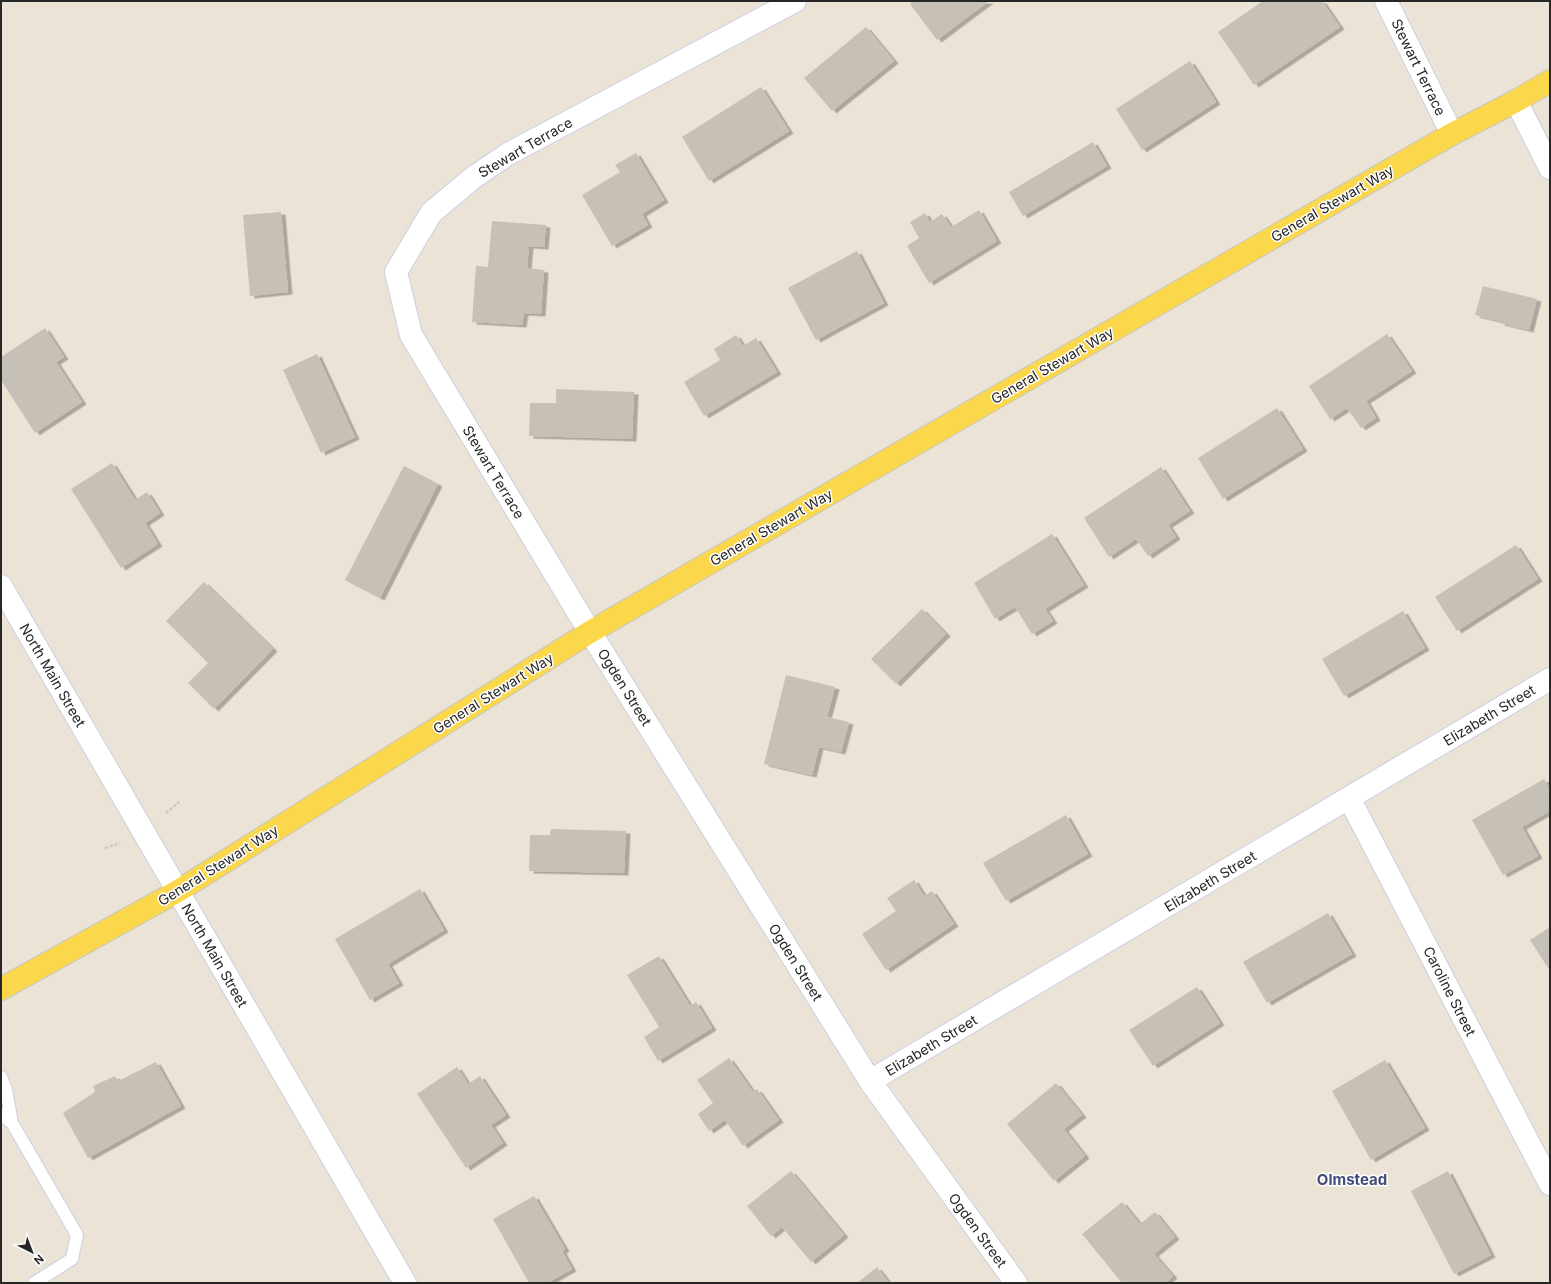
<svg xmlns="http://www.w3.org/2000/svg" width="1551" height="1284" font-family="Inter,sans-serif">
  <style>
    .building { fill: #c6c0b7; filter: url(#shadow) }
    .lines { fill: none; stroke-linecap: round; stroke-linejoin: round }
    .service-casing { stroke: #cccfe2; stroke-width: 14 }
    .minor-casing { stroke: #cccfe2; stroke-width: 24 }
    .tertiary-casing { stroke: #cccfe2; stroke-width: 24 }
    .primary-casing { stroke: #c7c7c7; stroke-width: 24 }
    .path { stroke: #c7c7c7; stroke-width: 2.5; stroke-dasharray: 3 2; stroke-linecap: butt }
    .service { stroke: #fff; stroke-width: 12 }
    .minor { stroke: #fff; stroke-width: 22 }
    .tertiary { stroke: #fff; stroke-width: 22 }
    .primary { stroke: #fbd84b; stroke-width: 22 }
    .labels { text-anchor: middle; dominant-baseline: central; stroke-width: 3; stroke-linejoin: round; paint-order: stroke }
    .street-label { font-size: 14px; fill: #272727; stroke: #fff }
    .neighbourhood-label { font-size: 15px; font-weight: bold; fill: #444c7a; stroke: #fff }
  </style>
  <defs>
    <filter id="shadow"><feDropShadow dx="4.5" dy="2.5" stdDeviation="0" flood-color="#0004"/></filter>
  </defs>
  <rect width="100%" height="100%" fill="#ebe3d6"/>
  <path class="building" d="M913,1H989L937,40L910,4Z
    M1263,1H1322L1340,27L1254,85L1218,32Z
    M866,27L894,61L832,111L804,78Z
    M1190,61L1216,102L1142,150L1116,109Z
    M761,87L789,131L709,181L682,137Z
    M1093,142L1107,166L1023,216L1009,192Z
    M636,153L664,200L642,214L648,225L612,246L582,195L620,172L615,165Z
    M979,210L997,241L929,283L907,246L919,238L910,222L925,213L930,222L942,214L951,227Z
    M281,212L288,292L250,296L243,215Z
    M492,221L546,225L544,247L529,246L527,268L544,270L541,314L524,313L522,325L472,322L476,266L488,267Z
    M857,251L884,303L816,340L788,288Z
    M1483,286L1537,299L1529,330L1500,323V321L1475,315Z
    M45,328L64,357L56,362L82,402L35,433L1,380V357Z
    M1387,334L1412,371L1366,401L1376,418L1361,428L1347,408L1330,419L1309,386Z
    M736,335L743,346L756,338L777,372L704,416L684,382L720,360L714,349Z
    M317,354L355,437L321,453L283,370Z
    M556,389L634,392L632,439L529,436L530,403H556Z
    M1277,408L1303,449L1223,499L1198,458Z
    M112,463L135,500L147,492L160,513L145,523L158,544L121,568L71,489Z
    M404,466L438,484L380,598L345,580Z
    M1161,467L1190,511L1168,525L1176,537L1148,556L1136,539L1109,557L1084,518Z
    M1052,534L1084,585L1045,609L1053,621L1032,634L1015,607L995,619L974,583Z
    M1516,545L1538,579L1457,631L1435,597Z
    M204,582L273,649L214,709L188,683L208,663L166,621Z
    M922,609L946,634L896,684L871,659Z
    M1403,611L1425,648L1344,696L1322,659Z
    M786,675L835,687L827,717L849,722L841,752L819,747L812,775L764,764Z
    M1544,779L1550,790V811L1522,827L1538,856L1503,875L1472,820Z
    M1066,815L1088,854L1006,901L983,863Z
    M551,829L626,831L624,873L529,871L530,835H550Z
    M914,880L924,896L932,891L954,924L886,970L862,934L896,911L887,898Z
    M420,889L444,930L388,964L399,983L370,1000L335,939Z
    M1328,913L1352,954L1267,1003L1243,962Z
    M1550,927V971L1530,940Z
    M659,956L690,1006L696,1002L712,1028L658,1061L644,1037L659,1027L627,975Z
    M1197,987L1220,1023L1153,1066L1129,1030Z
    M729,1058L753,1092L757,1089L779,1120L743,1146L725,1120L709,1131L698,1114L713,1103L697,1080Z
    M1385,1060L1425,1128L1371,1160L1332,1091Z
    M156,1062L181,1106L88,1158L63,1113L95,1092L93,1086L115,1076L118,1081Z
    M457,1067L468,1084L480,1076L506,1115L491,1125L503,1143L466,1168L417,1094Z
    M1056,1083L1082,1115L1064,1129L1085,1156L1054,1181L1007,1124Z
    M791,1171L844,1235L811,1262L782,1227L771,1236L747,1206Z
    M1448,1171L1491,1255L1454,1274L1411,1191Z
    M534,1196L565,1249L562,1251L572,1269L547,1283H529L493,1219Z
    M1122,1202L1140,1224L1155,1212L1175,1237L1154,1254L1173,1276L1165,1283H1122L1082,1234Z
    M877,1267L889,1283H857Z"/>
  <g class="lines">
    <defs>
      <path id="service" d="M1,1077L6,1090L12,1123L1,1114
        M12,1123L77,1235L72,1259L34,1283"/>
      <path id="minor" d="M795,1L508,154L474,177L431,213L396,272L411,335L590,632L870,1081L1016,1283
        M1386,1L1452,134
        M1516,101L1550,168
        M1349,798L1550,1184
        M870,1081L1550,679"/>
      <path id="tertiary" d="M1,586L405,1283"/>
      <path id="primary" d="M1,989L178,891L590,632L1452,134L1516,101L1550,81"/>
    </defs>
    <use href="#service" class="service-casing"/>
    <use href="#minor" class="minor-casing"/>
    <use href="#tertiary" class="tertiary-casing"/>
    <use href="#primary" class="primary-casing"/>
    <path class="path" d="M166,813L179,802
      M105,848L120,843"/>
    <use href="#service" class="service"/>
    <use href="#minor" class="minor"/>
    <use href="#tertiary" class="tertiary"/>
    <use href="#primary" class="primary"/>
  </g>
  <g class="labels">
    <g class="street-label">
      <text transform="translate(1419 67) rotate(64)">Stewart Terrace</text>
      <text transform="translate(525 147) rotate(-30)">Stewart Terrace</text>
      <text transform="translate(1332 203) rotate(-30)">General Stewart Way</text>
      <text transform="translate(1052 365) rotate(-30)">General Stewart Way</text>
      <text transform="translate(494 472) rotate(59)">Stewart Terrace</text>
      <text transform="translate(771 527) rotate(-30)">General Stewart Way</text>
      <text transform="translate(53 675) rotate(60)">North Main Street</text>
      <text transform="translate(625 687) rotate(58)">Ogden Street</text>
      <text transform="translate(493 693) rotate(-32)">General Stewart Way</text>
      <text transform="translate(1489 715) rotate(-31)">Elizabeth Street</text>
      <text transform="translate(218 865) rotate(-32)">General Stewart Way</text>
      <text transform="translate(1210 881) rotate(-31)">Elizabeth Street</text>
      <text transform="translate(215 955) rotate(60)">North Main Street</text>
      <text transform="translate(796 962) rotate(58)">Ogden Street</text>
      <text transform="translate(1450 991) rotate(63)">Caroline Street</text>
      <text transform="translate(931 1045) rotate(-31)">Elizabeth Street</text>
      <text transform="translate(978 1230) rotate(54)">Ogden Street</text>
    </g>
    <g class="neighbourhood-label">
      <text x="1352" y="1179">Olmstead</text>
    </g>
  </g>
  <rect width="1551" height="1284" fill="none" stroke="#272727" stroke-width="4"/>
  <g transform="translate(32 1252) rotate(138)" stroke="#ffffff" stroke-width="3" paint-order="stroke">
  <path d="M0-3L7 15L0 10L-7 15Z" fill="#272727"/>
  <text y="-6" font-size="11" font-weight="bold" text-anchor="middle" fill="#272727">N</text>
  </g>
</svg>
